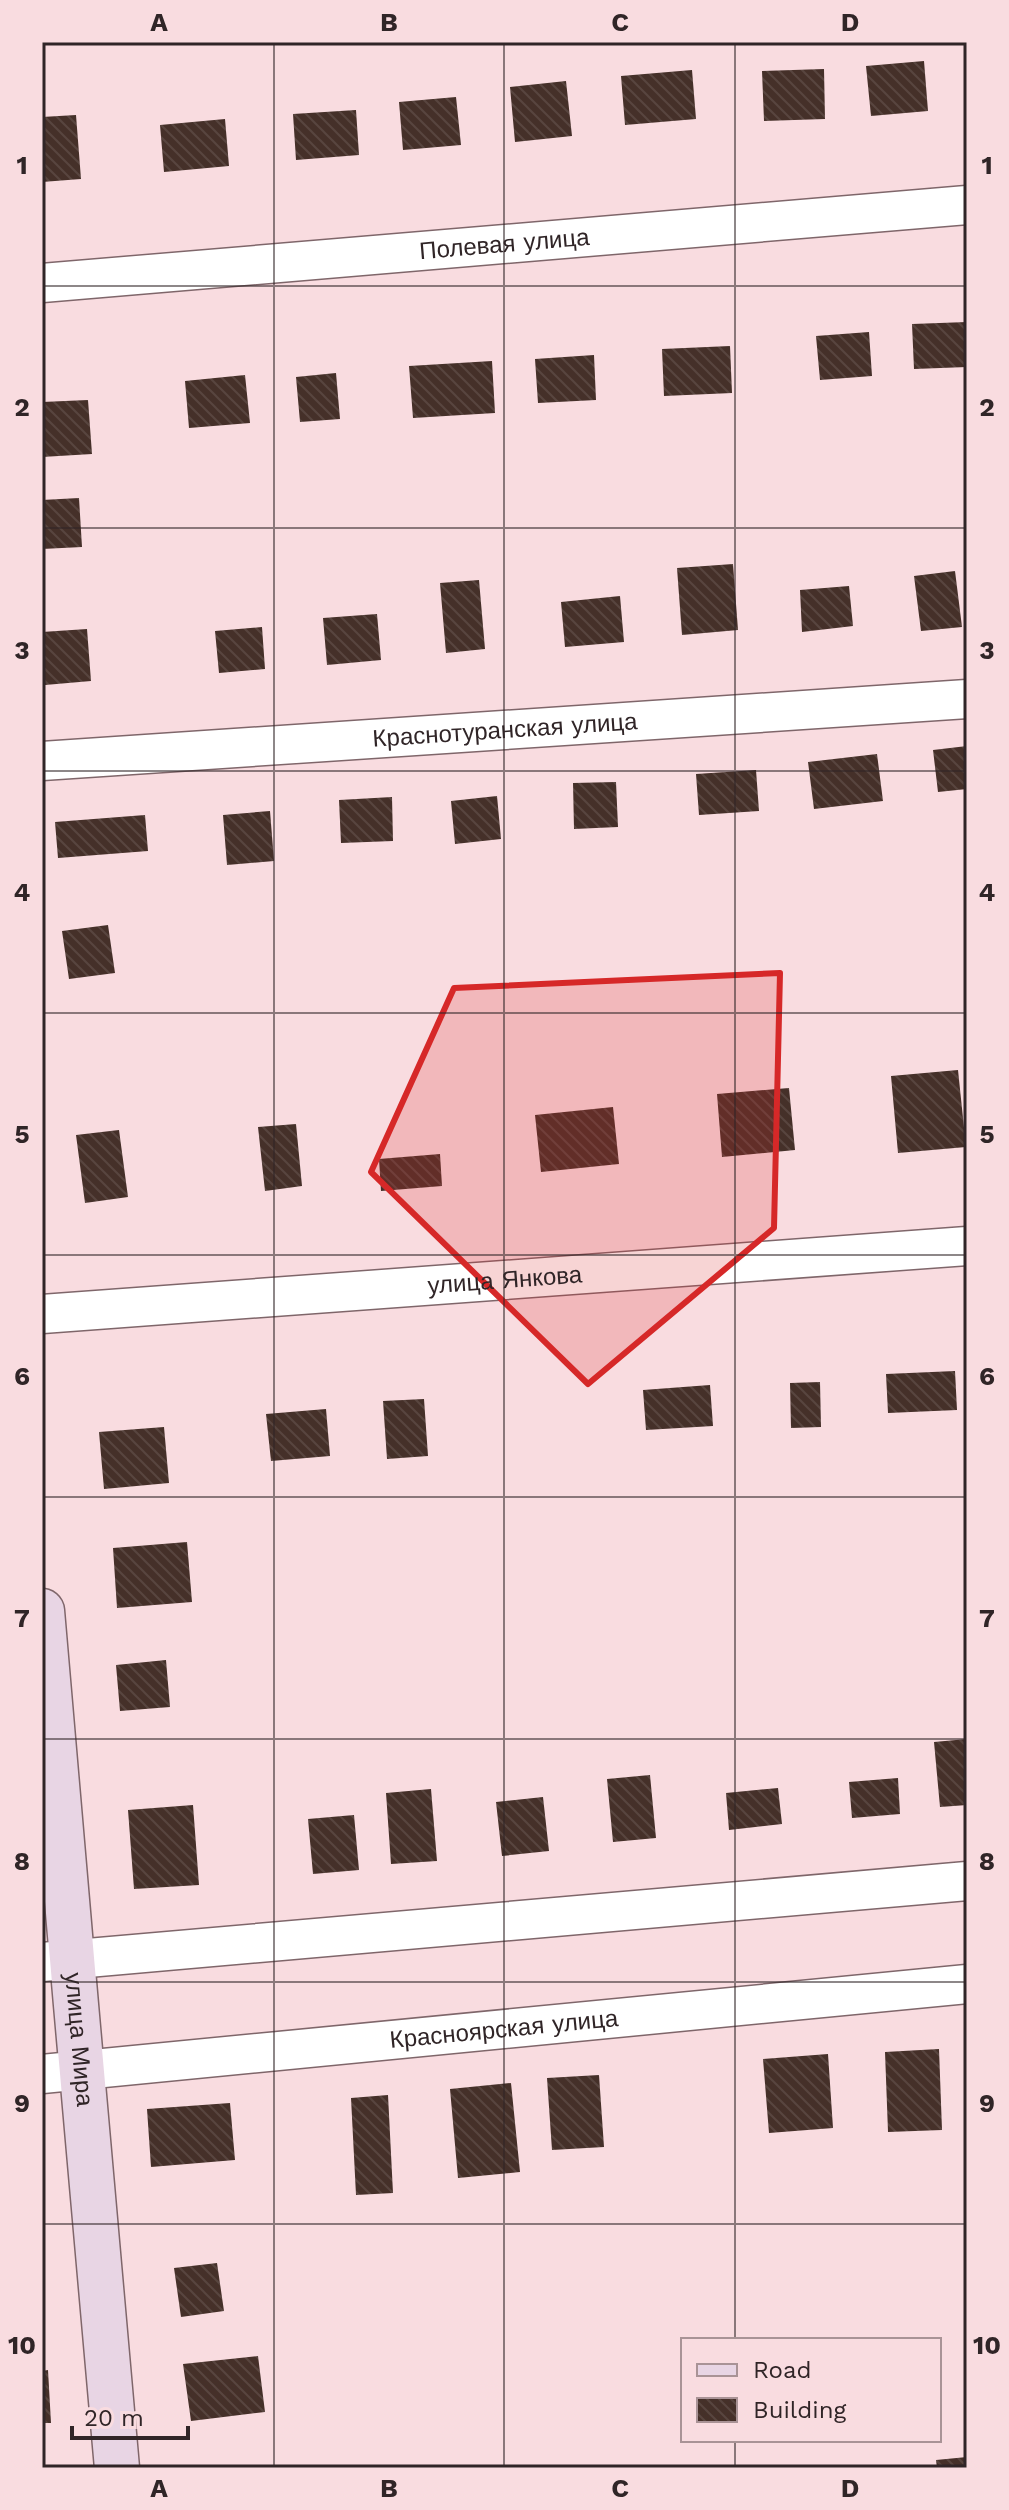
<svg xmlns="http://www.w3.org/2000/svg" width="1009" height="2510" font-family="'Work Sans',sans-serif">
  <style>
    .building { fill: url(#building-back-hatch) }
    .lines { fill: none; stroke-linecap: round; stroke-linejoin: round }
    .minor-casing { stroke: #7f666a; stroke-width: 41 }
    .secondary-casing { stroke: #7f666a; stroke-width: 47 }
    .minor { stroke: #fff; stroke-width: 38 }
    .secondary { stroke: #e8d5e4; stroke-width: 44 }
    .marked { fill: #d62828; fill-opacity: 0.2; stroke: #d62828; stroke-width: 6; stroke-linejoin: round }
    .grid { fill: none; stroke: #302527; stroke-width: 2; stroke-opacity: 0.55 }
    .labels { text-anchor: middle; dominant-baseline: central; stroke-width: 8; stroke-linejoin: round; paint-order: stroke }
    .street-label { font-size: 24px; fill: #302527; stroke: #f9dce0 }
    .neatline { fill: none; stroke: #302527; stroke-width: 3 }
    .grid-label { font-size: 26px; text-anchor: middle; font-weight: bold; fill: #302527 }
  </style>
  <defs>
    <pattern id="building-back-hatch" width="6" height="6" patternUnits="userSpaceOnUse" patternTransform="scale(2)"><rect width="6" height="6" fill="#453029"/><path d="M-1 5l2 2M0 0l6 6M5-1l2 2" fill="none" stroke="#58453f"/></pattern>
  </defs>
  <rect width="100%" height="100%" fill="#f9dce0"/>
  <path class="building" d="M924,61L928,111L871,116L866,66Z
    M824,69L825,119L764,121L762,71Z
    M692,70L696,119L625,125L621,76Z
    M566,81L572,136L515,142L510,87Z
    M456,97L461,145L403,150L399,102Z
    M356,110L359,155L296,160L293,114Z
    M76,115L81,179L42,182V117Z
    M225,119L229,166L164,172L160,125Z
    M967,322V367L914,369L912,324Z
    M869,332L872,376L820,380L816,336Z
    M730,346L732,393L664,396L662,349Z
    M594,355L596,400L538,403L535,359Z
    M492,361L495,413L413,418L409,366Z
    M336,373L340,419L300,422L296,377Z
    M245,375L250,423L189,428L185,381Z
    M88,400L92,454L42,457V402Z
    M79,498L82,547L42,549V500Z
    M733,564L738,630L682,635L677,568Z
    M955,571L962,627L921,631L914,576Z
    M479,580L485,649L446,653L440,583Z
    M849,586L853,626L802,632L800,590Z
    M620,596L624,642L565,647L561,602Z
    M377,614L381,660L327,665L323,618Z
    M262,627L265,669L219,673L215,631Z
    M87,629L91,681L45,685L42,632Z
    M967,746V789L938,792L933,750Z
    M877,754L883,801L814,809L808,762Z
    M756,770L759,811L699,815L696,774Z
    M616,782L618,827L574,829L573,783Z
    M497,796L501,839L455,844L451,801Z
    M392,797L393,841L341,843L339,800Z
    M270,811L274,861L227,865L223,815Z
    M145,815L148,851L58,858L55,822Z
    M108,925L115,973L69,979L62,931Z
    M958,1070L966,1147L898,1153L891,1076Z
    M789,1088L795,1150L722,1157L717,1094Z
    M613,1107L619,1164L541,1172L535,1115Z
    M296,1124L302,1186L265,1191L258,1127Z
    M119,1130L128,1197L85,1203L76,1135Z
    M440,1154L442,1186L381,1191L379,1159Z
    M955,1371L957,1410L888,1413L886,1374Z
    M820,1382L821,1427L791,1428L790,1383Z
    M710,1385L713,1426L646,1430L643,1390Z
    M424,1399L428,1456L387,1459L383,1401Z
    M326,1409L330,1456L271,1461L266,1414Z
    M164,1427L169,1483L104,1489L99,1432Z
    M187,1542L192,1602L117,1608L113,1548Z
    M166,1660L170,1707L120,1711L116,1665Z
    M967,1739V1805L940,1807L934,1742Z
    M650,1775L656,1838L613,1842L607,1779Z
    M898,1778L900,1814L852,1818L849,1782Z
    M778,1788L782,1824L729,1830L726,1793Z
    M431,1789L437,1861L391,1864L386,1793Z
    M543,1797L549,1851L502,1856L496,1802Z
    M193,1805L199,1885L134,1889L128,1810Z
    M354,1815L359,1870L313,1874L308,1819Z
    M939,2049L942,2130L888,2132L885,2052Z
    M828,2054L833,2128L769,2133L763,2059Z
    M599,2075L604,2147L552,2150L547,2078Z
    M511,2083L520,2172L458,2178L450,2089Z
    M388,2095L393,2193L356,2195L351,2098Z
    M230,2103L235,2160L151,2167L147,2109Z
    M217,2263L224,2311L181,2317L174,2268Z
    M258,2356L265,2412L191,2421L183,2364Z
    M48,2370L51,2423H42V2371Z
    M967,2457V2468H937L936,2460Z"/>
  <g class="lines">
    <defs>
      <g id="minor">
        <path id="s1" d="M42,283L967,205"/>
        <path id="s2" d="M42,761L967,699"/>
        <path id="s3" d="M42,1314L967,1246"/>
        <path d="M42,1962L967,1881"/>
        <path id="s4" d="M42,2074L967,1984"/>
      </g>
      <g id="secondary">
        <path id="s5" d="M42,1611C65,1897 93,2182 117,2468"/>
      </g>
    </defs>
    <use href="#minor" class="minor-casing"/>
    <use href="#secondary" class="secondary-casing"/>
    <use href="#minor" class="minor"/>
    <use href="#secondary" class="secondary"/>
  </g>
  <path class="marked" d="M780,973L774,1228L588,1384L371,1172L454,988Z"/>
  <path class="grid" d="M274,42V2468M504,42V2468M735,42V2340M42,286H967M42,528H967M42,771H967M42,1013H967M42,1255H967M42,1497H967M42,1739H967M42,1982H967M42,2224H967M735,2440V2468"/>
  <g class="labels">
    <g class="street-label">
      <text stroke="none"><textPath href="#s1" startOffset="464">Полевая улица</textPath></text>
      <text stroke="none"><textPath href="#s2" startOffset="464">Краснотуранская улица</textPath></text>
      <text stroke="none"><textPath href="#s3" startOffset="464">улица Янкова</textPath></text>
      <text stroke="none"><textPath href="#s4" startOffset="464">Красноярская улица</textPath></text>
      <text stroke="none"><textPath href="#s5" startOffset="430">улица Мира</textPath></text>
    </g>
  </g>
  <rect width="1009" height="2510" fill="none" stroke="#f9dce0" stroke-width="88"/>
  <rect x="681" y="2338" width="260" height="104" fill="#f9dce0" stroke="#a99396" stroke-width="2"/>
  <rect x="697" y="2364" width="40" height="12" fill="#e8d5e4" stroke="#a99396" stroke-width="2"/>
  <text x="753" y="2378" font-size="24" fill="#302527">Road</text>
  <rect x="697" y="2398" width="40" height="24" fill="url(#building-back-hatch)" stroke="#a99396" stroke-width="2"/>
  <text x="753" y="2418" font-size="24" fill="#302527">Building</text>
  <path d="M72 2426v12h116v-12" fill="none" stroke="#302527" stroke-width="4"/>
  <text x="84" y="2426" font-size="24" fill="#302527" stroke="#f9dce0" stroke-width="6" paint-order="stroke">20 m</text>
  <rect x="44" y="44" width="921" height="2422" class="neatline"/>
  <g class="grid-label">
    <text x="159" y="31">A</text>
    <text x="389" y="31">B</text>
    <text x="620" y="31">C</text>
    <text x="850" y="31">D</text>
    <text x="22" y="174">1</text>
    <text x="987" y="174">1</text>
    <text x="22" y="416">2</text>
    <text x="987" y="416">2</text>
    <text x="22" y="659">3</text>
    <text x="987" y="659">3</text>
    <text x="22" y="901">4</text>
    <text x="987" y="901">4</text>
    <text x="22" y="1143">5</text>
    <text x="987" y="1143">5</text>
    <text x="22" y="1385">6</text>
    <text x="987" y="1385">6</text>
    <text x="22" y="1627">7</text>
    <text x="987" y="1627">7</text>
    <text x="22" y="1870">8</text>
    <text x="987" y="1870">8</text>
    <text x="22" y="2112">9</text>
    <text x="987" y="2112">9</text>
    <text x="22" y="2354">10</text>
    <text x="987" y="2354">10</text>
    <text x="159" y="2497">A</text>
    <text x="389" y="2497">B</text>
    <text x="620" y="2497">C</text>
    <text x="850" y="2497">D</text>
  </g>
</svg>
